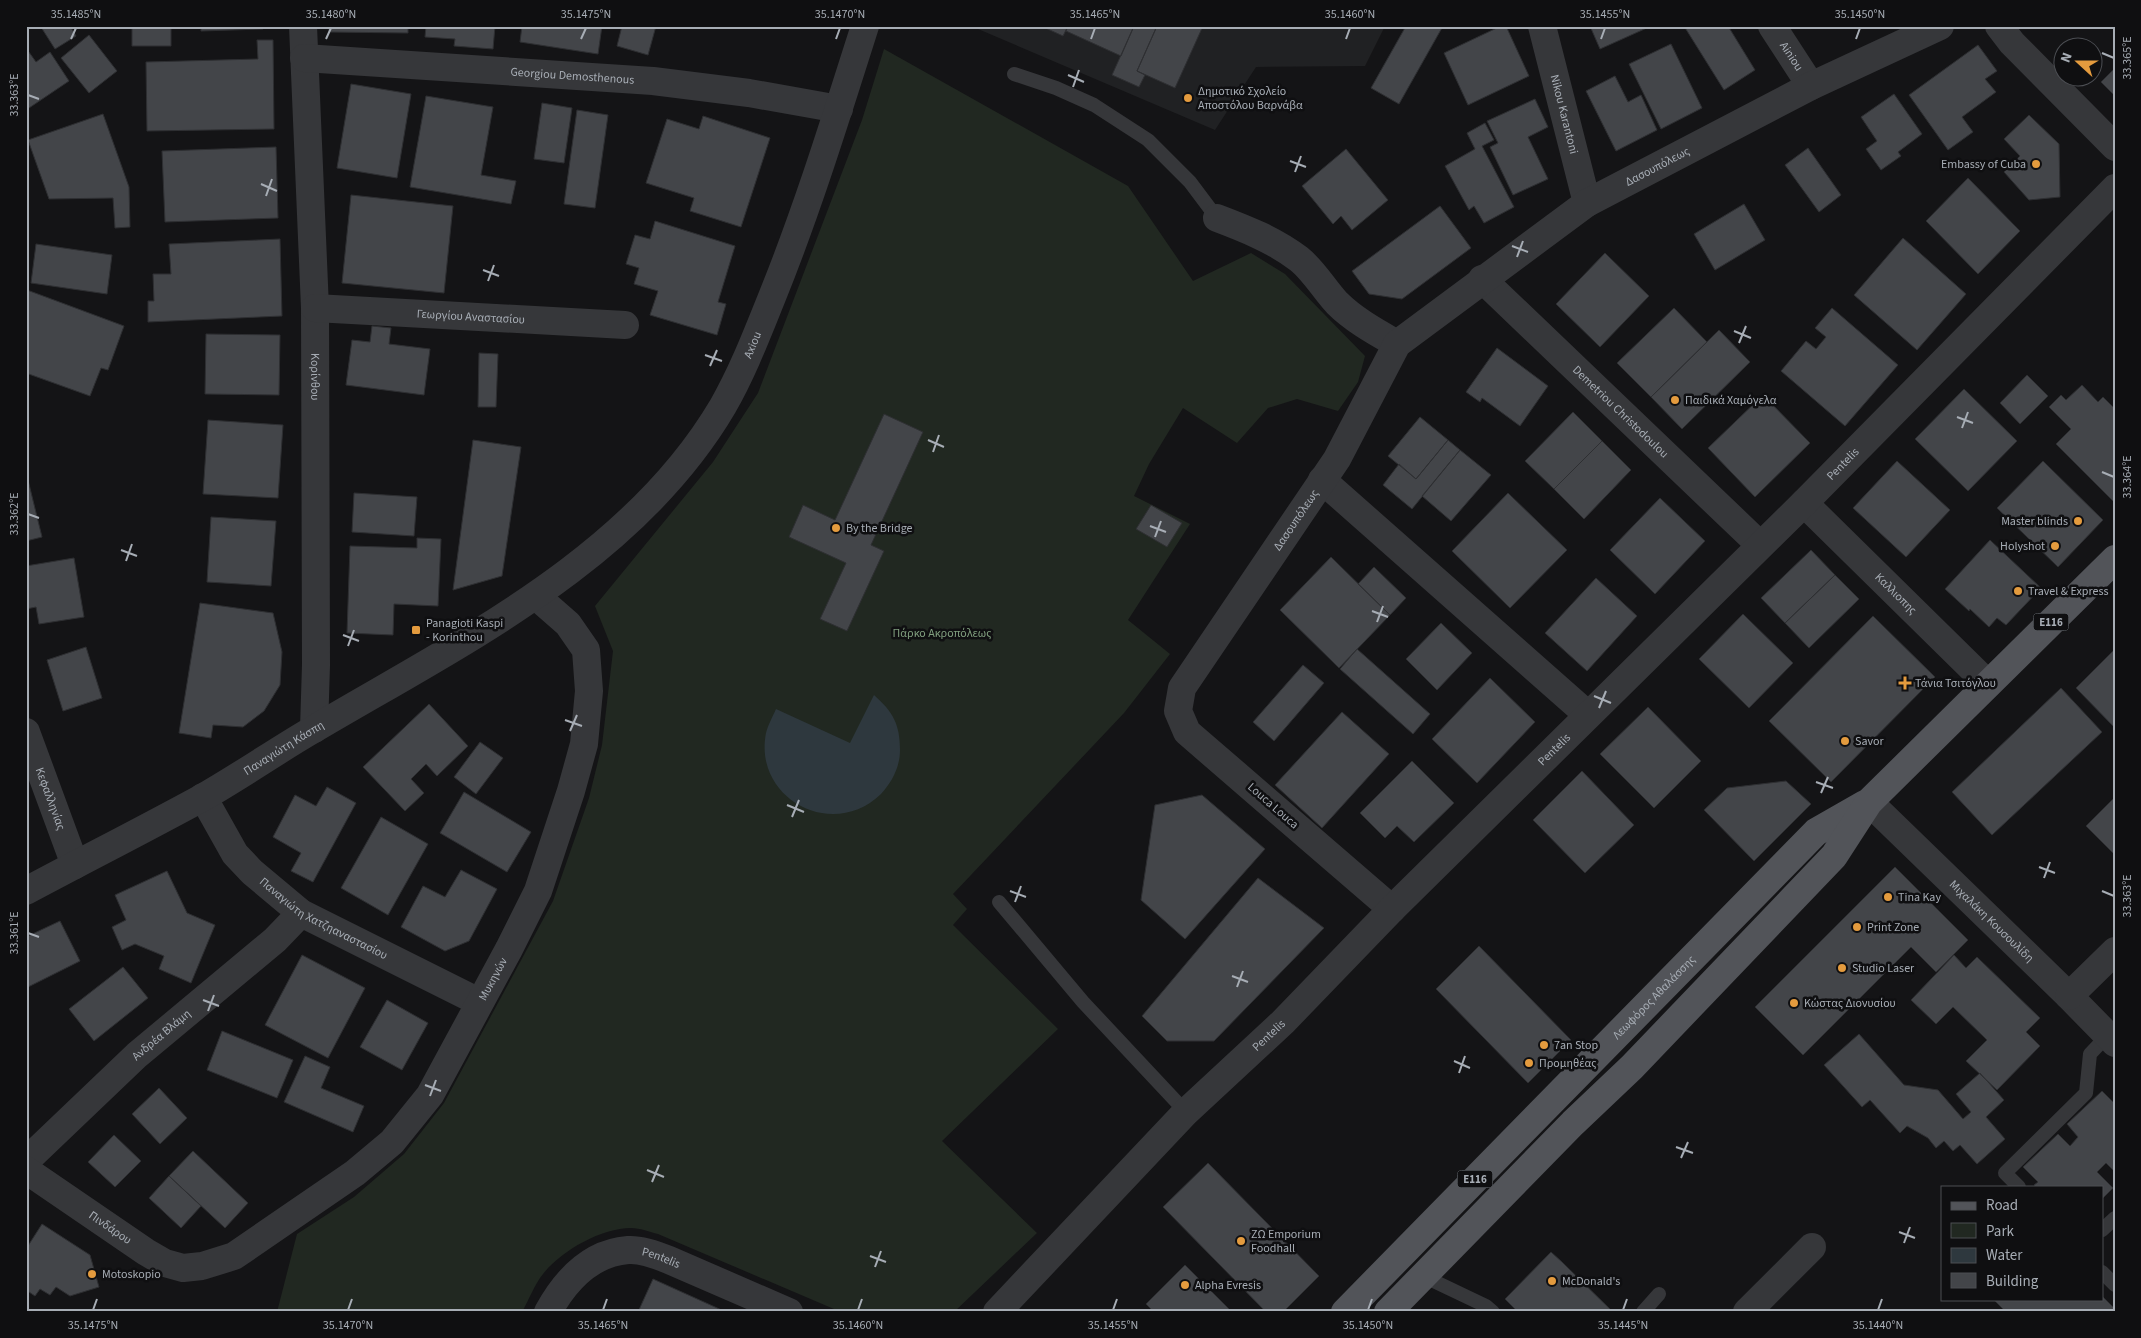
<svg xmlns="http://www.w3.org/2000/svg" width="2141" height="1338" font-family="'Source Sans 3',sans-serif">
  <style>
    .built { fill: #202123 }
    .green { fill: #212821 }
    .water { fill: #2e383e }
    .building { fill: #434549; stroke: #2e2f32 }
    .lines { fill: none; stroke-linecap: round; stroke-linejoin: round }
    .service { stroke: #36373a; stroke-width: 14 }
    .minor { stroke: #36373a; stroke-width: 28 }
    .tertiary { stroke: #36373a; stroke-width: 28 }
    .primary { stroke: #525459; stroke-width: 28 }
    .ticks { fill: none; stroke: #a7adb5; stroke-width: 2 }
    .poi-dot { fill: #e49b3e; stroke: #0f0f11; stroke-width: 2 }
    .labels { text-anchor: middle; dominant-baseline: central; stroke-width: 5; stroke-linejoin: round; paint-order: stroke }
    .shield { fill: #0f0f11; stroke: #797e84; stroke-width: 1 }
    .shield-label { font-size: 11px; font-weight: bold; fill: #a7adb5 }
    .street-label { font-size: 12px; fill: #a7adb5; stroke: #0f0f11 }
    .poi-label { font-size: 12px; fill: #a7adb5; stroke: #0f0f11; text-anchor: start }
    .park-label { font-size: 12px; fill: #819f7f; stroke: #0f0f11 }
    .neatline { fill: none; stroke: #a7adb5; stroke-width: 2 }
    .ticks-label { font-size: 12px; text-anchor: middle; fill: #a7adb5 }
  </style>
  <rect width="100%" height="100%" fill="#141416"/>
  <path class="built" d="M971,26H1385L1365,66L1256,67L1215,130Z"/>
  <path class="green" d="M884,49L1128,186L1193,281L1251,253L1285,274L1365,356L1358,382L1338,411L1297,399L1268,408L1237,443L1183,408L1149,464L1134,496L1190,524L1128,620L1170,654L1124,713L953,894L967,909L953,925L1058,1029L942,1141L1037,1233L954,1312H841L658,1234C650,1232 640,1228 631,1228C601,1228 561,1251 543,1274C534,1285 529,1300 522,1312H277L297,1234L354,1197L404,1154L444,1103L553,901L589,798L602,745L613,651L595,606L713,462L758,393L862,120Z"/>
  <path class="water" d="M874,695C893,712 900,724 900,750C900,767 892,782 881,794C833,841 753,799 766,733C768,725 773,716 776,709L850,743Z"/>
  <path class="building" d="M43,26H70L76,36L55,49L41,27Z
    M132,26H171V46H132Z
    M201,26H263V29L201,31Z
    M329,26H408V33L329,32Z
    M426,26H495L493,49L454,46L455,39L425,37Z
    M522,26H602L598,54L520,42Z
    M622,26H656L648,55L617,46Z
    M1041,26H1068L1063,36Z
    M1068,26H1134L1121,56L1066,31Z
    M1134,26H1157L1137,71L1145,75L1139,87L1112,75Z
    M1157,26H1203L1175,88L1137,71Z
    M1406,26H1443L1399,104L1371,88Z
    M1501,26H1506L1529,76L1468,105L1444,53Z
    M1590,26H1648L1649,27L1600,49Z
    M1684,26H1728L1755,70L1724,90Z
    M89,35L117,71L89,93L61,58Z
    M257,40H273L274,129L147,131L146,62L258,59Z
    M1671,44L1702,108L1661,129L1629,64Z
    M1978,45L1997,71L1985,79L1996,92L1962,117L1973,132L1948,150L1909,95Z
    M26,48L36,62L50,52L69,81L26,110Z
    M2115,68V96L2101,82Z
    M1615,76L1628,102L1641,95L1657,130L1616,151L1586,91Z
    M351,84L411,94L397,178L337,168Z
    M1894,94L1922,134L1898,152L1901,156L1881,170L1866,149L1877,141L1861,117Z
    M426,96L493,107L481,175L516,181L511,204L410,187Z
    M1535,99L1548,127L1528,137L1548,179L1513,195L1490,147L1498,143L1487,121Z
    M542,103L572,108L564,163L534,159Z
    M577,110L608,115L595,208L564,204Z
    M103,114L129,187L130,227L115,228L113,198L49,199L28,140Z
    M2029,115L2059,144L2060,197L2029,200L2004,172L2020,156L2004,139Z
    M703,116L770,138L741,227L690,211L694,198L646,183L667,119L699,129Z
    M1485,123L1494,140L1482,146L1514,207L1484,223L1474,206L1469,210L1445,166L1475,149L1467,133Z
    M276,147L278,218L165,222L162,151Z
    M1808,148L1841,195L1819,212L1785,165Z
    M1346,149L1388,200L1352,230L1341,216L1333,224L1302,186Z
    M1968,178L2020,231L1978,274L1926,221Z
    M351,195L453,206L444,293L342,283Z
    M1744,204L1765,240L1715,270L1694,234Z
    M1440,206L1471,248L1402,299L1369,294L1352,271Z
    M655,221L735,246L718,302L726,304L717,335L650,315L658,291L634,284L639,268L626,264L635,235L650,239Z
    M1903,238L1966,294L1917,350L1854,295Z
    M280,239L282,316L148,322V301H154L153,274H171L169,244Z
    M36,244L112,255L107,294L31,283Z
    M1605,253L1649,296L1600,347L1556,304Z
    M27,290L124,326L108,370L101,368L90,396L26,373Z
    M1674,308L1707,342L1651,397L1617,363Z
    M1832,308L1898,365L1845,426L1781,371L1806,341L1816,349L1826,337L1815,328Z
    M372,326L391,328L389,344L430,349L424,395L346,385L352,340L370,342Z
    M1719,330L1750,362L1682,429L1651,397Z
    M206,334L280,335L279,395L205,394Z
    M1497,348L1548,386L1520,426L1482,398L1480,402L1466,392Z
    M479,353L498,354L496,407H478Z
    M2027,375L2048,396L2020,424L2000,403Z
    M2082,385L2098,402L2103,397L2115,409V503L2056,444L2071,429L2049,407L2061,395L2066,400Z
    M1964,389L2017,441L1968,491L1915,439Z
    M1763,395L1810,443L1755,497L1708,448Z
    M1573,412L1602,441L1554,489L1525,461Z
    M884,414L923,432L871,545L884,551L847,631L820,619L846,563L789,537L803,505L835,520Z
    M1420,417L1448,440L1416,479L1388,456Z
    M208,420L283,425L278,498L203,494Z
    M473,440L521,447L502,576L453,590Z
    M1448,440L1460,450L1412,509L1383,485L1399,464L1416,479Z
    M1602,441L1631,470L1584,519L1554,489Z
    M1460,450L1491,475L1451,521L1422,496Z
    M1897,461L1950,510L1906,557L1853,508Z
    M2043,461L2103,520L2058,567L1997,508Z
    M26,480H28L42,537L26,541Z
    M354,493L417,497L414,536L352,532Z
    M1508,493L1567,550L1510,608L1452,551Z
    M1660,498L1705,541L1655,594L1610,550Z
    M1151,505L1182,523L1167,547L1136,529Z
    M211,517L276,521L271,586L207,582Z
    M417,538L441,539L438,606L394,604L393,635L347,633L350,546L417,548Z
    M1990,540L2041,588L2006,625L1997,618L1989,627L1970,609L1969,611L1945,589Z
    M1811,550L1835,575L1785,623L1761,598Z
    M1331,557L1390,615L1339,668L1280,610Z
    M74,558L84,617L39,624L36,607L26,609V566Z
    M1374,567L1406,598L1390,615L1358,584Z
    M1835,575L1859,599L1809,648L1785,623Z
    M1596,578L1637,616L1587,671L1545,633Z
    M200,603L273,613L282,652L280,685L264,711L243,727L213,725L211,738L179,733Z
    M1743,614L1793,663L1749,708L1699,659Z
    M1873,616L1935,677L1831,782L1769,721Z
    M1441,623L1472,653L1437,690L1406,659Z
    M86,647L102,698L63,711L47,660Z
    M1357,649L1430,714L1413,734L1340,669Z
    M2115,649V728L2076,688Z
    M1303,665L1324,683L1274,741L1253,722Z
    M1490,678L1535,722L1477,783L1432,739Z
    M2061,688L2102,732L1992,835L1952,792Z
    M429,704L468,746L437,776L426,764L411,779L424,793L405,811L363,767Z
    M1648,707L1701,761L1654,808L1600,754Z
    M1342,712L1389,754L1322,828L1275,785Z
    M480,742L503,758L476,794L454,777Z
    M1412,761L1454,803L1414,842L1397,826L1385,838L1360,813Z
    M1582,771L1634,825L1585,873L1533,820Z
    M1786,781L1811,804L1754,861L1704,810L1727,788Z
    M327,787L356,803L313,882L291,871L301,853L273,837L295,795L316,806Z
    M464,792L531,832L507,872L440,833Z
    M1202,795L1265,849L1185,939L1141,900L1155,805Z
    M2115,797V855L2086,826Z
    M381,817L428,844L388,915L341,888Z
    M1895,867L1968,940L1936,972L1911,947L1803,1055L1755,1007Z
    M461,870L497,889L469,941L445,951L401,927L423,886L445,897Z
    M167,871L187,913L215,925L191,983L159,969L164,956L135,944L122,950L112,927L126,920L115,895Z
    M1258,878L1324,928L1214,1041H1167L1142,1016Z
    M60,921L80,961L26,988V937Z
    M1479,946L1571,1040L1528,1083L1436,989Z
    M302,955L365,988L328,1058L265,1025Z
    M1954,955L1966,968L1977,957L2040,1018L2026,1032L2040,1046L1997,1090L1966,1061L1987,1040L1953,1007L1936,1024L1911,1000Z
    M123,967L148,998L94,1041L69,1009Z
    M387,1000L428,1023L402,1070L360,1047Z
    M222,1031L293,1060L277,1098L207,1070Z
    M1859,1034L1904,1085L1938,1090L1963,1119L1971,1112L1956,1094L1980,1073L2004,1100L1986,1117L2005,1139L1977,1164L1960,1145L1953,1151L1944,1141L1936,1148L1928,1138L1907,1126L1900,1133L1870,1100L1862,1107L1824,1065Z
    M305,1056L330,1067L321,1088L364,1106L353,1132L284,1102Z
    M159,1088L187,1118L160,1144L132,1114Z
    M2102,1091L2115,1104V1172L2106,1163L2097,1172L2113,1188L2102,1199V1187H2036L2034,1185L2038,1182L2023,1167L2058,1134L2070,1146L2078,1137L2067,1124Z
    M114,1135L141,1161L115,1187L88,1162Z
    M193,1151L248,1203L225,1228L169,1176Z
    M1208,1163L1319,1276L1283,1312H1266L1163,1207Z
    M169,1176L201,1206L181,1228L149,1198Z
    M42,1224L90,1255L99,1287L70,1296L56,1287L50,1295L40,1289L35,1296L26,1290V1249Z
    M1551,1252L1562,1262L1613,1312H1518L1505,1299Z
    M1185,1265L1232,1312H1154L1146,1304Z
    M653,1279L726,1312H638Z
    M2102,1296L2115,1309V1312H2006L1993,1299H2102Z"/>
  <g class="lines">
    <path class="service" d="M1014,74L1056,88L1094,105L1148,140L1190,182L1217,218
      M999,902L1083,1002L1186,1112
      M2019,1187L2005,1173L2086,1093L2090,1054L2108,1035
      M2102,1230L2115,1218
      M2102,1272L2115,1285
      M1423,1276L1486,1306L1493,1312
      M1643,1312L1659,1294"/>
    <g class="minor">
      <path id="s1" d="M303,26L315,308L316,665L314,729"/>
      <path id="s2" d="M1542,26L1587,203"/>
      <path id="s3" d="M1772,26L1811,86"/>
      <path d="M1999,26L2012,43L2115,147"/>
      <path id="s4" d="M304,58L653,81L749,93L839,109"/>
      <path d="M1217,218C1246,229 1274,240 1299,259C1314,271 1324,289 1337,303C1354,320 1376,332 1397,344"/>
      <path id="s5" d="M1482,279L1760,545"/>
      <path id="s6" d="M315,308L625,325"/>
      <path d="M1322,480L1588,715"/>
      <path id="s7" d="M1804,503L1988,684"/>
      <path id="s8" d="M26,732L75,865"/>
      <path id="s9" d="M203,797L235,854L252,872L301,913L479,1002"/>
      <path id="s10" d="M1869,802L2069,996L2115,1043"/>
      <path id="s11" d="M1392,909L1187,732L1178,711L1182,688L1337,459L1397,344L1587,203L1811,86L1940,26"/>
      <path d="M2069,996L2115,951"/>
      <path id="s12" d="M26,1161L137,1055L275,940L301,913"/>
      <path id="s13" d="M26,1170L146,1252L165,1263L183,1268L202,1266L234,1256L355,1173L392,1142L430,1095L509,949L538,891L571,791L584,744L589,691L586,650L568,624L536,596"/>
      <path id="s14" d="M548,1312C565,1281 590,1253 628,1250C641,1249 657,1255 669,1260L789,1312"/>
      <path id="s15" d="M997,1312L1186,1112L1283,1022L1392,909L1804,503L2115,188"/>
      <path d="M1747,1312L1812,1247"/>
    </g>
    <path class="tertiary" id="s16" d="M26,891C84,860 143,830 200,799C239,777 276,751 314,729C461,642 633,559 723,406C743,371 757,334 772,297C808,208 836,117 865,26"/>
    <g class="primary">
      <path id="s17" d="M1345,1312L1816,832L1865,804"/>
      <path d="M1388,1312L1573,1123L1632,1067L1834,856L1869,802L2115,559"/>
    </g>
  </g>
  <path class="ticks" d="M71,39L76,28M326,39L331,28M581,39L586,28M836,39L840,28M1091,39L1095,28M1346,39L1350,28M1601,39L1605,28M1856,39L1860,28M2102,53L2114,58M1068,75L1084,82M1073,87L1079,70M28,95L39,99M1290,161L1306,167M1295,172L1301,156M261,184L277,191M266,196L272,179M1512,246L1528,252M1517,257L1523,241M483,270L499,276M488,281L494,265M1734,331L1751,338M1739,343L1746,326M705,355L722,361M710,366L717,350M1957,417L1973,423M1962,428L1968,412M928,440L944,447M933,452L939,435M2102,472L2114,477M28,514L39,518M1150,526L1166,532M1155,537L1161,521M121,550L137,556M126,561L132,544M1372,611L1388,617M1377,622L1383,606M343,635L359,641M348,646L354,630M1594,696L1611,703M1599,708L1606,691M565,720L582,726M570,731L577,715M1816,782L1833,788M1821,793L1828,777M787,805L804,812M792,817L799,800M2039,867L2055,873M2044,878L2050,862M1010,891L1026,897M2102,891L2114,896M1015,902L1021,886M28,933L39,937M1232,976L1248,982M1237,987L1243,971M203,1000L219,1006M208,1011L214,995M1454,1061L1470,1068M1459,1073L1465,1056M425,1085L441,1091M430,1096L436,1080M1676,1147L1693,1153M1681,1158L1688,1142M647,1170L664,1177M652,1182L659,1165M1899,1232L1915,1238M1904,1243L1910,1227M870,1256L886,1262M875,1267L881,1251M93,1310L97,1299M348,1310L352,1299M603,1310L607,1299M858,1310L862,1299M1113,1310L1117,1299M1368,1310L1372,1299M1623,1310L1627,1299M1878,1310L1882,1299"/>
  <g class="poi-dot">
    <circle cx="1188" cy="98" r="5"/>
    <circle cx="2036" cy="164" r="5"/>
    <circle cx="1675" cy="400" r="5"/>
    <circle cx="2078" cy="521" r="5"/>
    <circle cx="836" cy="528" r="5"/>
    <circle cx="2055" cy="546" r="5"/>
    <circle cx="2018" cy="591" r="5"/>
    <rect x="411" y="625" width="10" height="10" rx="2.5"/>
    <path d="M1902.5 675.5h5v5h5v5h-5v5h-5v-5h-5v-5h5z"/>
    <circle cx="1845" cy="741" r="5"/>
    <circle cx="1888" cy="897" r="5"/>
    <circle cx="1857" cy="927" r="5"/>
    <circle cx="1842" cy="968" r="5"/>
    <circle cx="1794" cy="1003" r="5"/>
    <circle cx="1544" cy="1045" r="5"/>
    <circle cx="1529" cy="1063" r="5"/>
    <circle cx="1241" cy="1241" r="5"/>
    <circle cx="92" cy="1274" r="5"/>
    <circle cx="1552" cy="1281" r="5"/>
    <circle cx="1185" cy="1285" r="5"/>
  </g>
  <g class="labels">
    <g class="shield">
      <rect x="2033.5" y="613.5" width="35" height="17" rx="4"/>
      <rect x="1457.5" y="1170.5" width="35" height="17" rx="4"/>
    </g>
    <g class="shield-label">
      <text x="2051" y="622">E116</text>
      <text x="1475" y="1179">E116</text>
    </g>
    <g class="street-label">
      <text stroke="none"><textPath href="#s3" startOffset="36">Ainiou</textPath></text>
      <text stroke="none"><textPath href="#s4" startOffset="269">Georgiou Demosthenous</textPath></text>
      <text stroke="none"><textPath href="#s2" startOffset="91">Nikou Karantoni</textPath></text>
      <text stroke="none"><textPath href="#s11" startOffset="1039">Δασουπόλεως</textPath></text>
      <text stroke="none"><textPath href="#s6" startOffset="156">Γεωργίου Αναστασίου</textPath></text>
      <text stroke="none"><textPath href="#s16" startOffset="926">Axiou</textPath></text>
      <text stroke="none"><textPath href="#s1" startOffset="351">Κορίνθου</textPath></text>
      <text stroke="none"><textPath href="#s5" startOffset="192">Demetriou Christodoulou</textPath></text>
      <text stroke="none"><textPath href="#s15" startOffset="1198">Pentelis</textPath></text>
      <text stroke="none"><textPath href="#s11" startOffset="520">Δασουπόλεως</textPath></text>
      <text stroke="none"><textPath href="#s7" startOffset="129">Καλλιοπης</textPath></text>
      <text stroke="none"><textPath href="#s16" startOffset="295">Παναγιώτη Κάσπη</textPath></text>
      <text stroke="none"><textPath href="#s15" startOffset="792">Pentelis</textPath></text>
      <text stroke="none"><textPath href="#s8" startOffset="71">Κεφαλληνίας</textPath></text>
      <text transform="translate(1273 806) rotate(41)">Louca Louca</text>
      <text stroke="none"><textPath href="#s9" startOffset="176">Παναγιώτη Χατζηαναστασίου</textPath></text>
      <text stroke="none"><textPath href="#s10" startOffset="171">Μιχαλάκη Κουσουλίδη</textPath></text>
      <text stroke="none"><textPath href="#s13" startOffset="626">Μυκηνών</textPath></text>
      <text stroke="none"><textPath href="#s17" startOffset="441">Λεωφόρος Αθαλάσσης</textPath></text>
      <text stroke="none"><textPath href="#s12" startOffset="185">Ανδρέα Βλάμη</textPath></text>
      <text stroke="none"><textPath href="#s15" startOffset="388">Pentelis</textPath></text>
      <text stroke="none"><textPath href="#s13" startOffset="102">Πινδάρου</textPath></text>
      <text stroke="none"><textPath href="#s14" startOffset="140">Pentelis</textPath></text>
    </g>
    <g class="poi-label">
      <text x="1198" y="91">Δημοτικό Σχολείο<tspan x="1198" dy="14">Αποστόλου Βαρνάβα</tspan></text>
      <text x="2026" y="164" text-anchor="end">Embassy of Cuba</text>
      <text x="1685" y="400">Παιδικά Χαμόγελα</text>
      <text x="2068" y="521" text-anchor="end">Master blinds</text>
      <text x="846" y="528">By the Bridge</text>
      <text x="2045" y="546" text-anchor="end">Holyshot</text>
      <text x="2028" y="591">Travel &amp; Express</text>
      <text x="426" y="623">Panagioti Kaspi<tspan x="426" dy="14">- Korinthou</tspan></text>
      <text x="1915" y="683">Τάνια Τσιτόγλου</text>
      <text x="1855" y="741">Savor</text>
      <text x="1898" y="897">Tina Kay</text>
      <text x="1867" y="927">Print Zone</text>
      <text x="1852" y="968">Studio Laser</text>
      <text x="1804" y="1003">Κώστας Διονυσίου</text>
      <text x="1554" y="1045">7an Stop</text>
      <text x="1539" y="1063">Προμηθέας</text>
      <text x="1251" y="1234">ΖΩ Emporium<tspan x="1251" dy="14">Foodhall</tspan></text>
      <text x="102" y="1274">Motoskopio</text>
      <text x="1562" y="1281">McDonald's</text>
      <text x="1195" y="1285">Alpha Evresis</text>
    </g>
    <g class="park-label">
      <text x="942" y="633">Πάρκο Ακροπόλεως</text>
    </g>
  </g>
  <rect width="2141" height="1338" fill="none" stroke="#0f0f11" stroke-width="55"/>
  <rect x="1941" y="1186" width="162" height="115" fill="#0f0f11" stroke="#4c4e53"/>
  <rect x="1951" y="1202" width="25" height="8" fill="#525459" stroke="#4c4e53"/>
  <text x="1986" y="1210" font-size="15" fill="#a7adb5">Road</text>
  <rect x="1951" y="1223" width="25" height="15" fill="#212821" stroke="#4c4e53"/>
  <text x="1986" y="1236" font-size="15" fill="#a7adb5">Park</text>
  <rect x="1951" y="1248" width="25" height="15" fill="#2e383e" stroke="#4c4e53"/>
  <text x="1986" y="1260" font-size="15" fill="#a7adb5">Water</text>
  <rect x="1951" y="1273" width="25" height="15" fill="#434549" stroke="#4c4e53"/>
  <text x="1986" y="1286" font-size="15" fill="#a7adb5">Building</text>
  <g transform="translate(2078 62) rotate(291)"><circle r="24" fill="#0f0f11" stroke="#4c4e53"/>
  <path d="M0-4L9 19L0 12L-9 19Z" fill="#e49b3e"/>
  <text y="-8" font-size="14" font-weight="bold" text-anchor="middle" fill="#a7adb5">N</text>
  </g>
  <rect x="28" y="28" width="2086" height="1282" class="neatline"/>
  <g class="ticks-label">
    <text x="76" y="18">35.1485°N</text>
    <text x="331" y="18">35.1480°N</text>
    <text x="586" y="18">35.1475°N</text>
    <text x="840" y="18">35.1470°N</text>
    <text x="1095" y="18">35.1465°N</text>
    <text x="1350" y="18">35.1460°N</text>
    <text x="1605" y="18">35.1455°N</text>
    <text x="1860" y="18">35.1450°N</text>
    <text transform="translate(2127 58) rotate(-90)" y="4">33.365°E</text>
    <text transform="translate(14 95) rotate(-90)" y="4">33.363°E</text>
    <text transform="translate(2127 477) rotate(-90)" y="4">33.364°E</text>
    <text transform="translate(14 514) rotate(-90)" y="4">33.362°E</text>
    <text transform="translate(2127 896) rotate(-90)" y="4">33.363°E</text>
    <text transform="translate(14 933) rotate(-90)" y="4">33.361°E</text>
    <text x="93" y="1329">35.1475°N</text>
    <text x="348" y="1329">35.1470°N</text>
    <text x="603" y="1329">35.1465°N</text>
    <text x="858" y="1329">35.1460°N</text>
    <text x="1113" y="1329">35.1455°N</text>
    <text x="1368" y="1329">35.1450°N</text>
    <text x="1623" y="1329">35.1445°N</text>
    <text x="1878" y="1329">35.1440°N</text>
  </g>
</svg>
